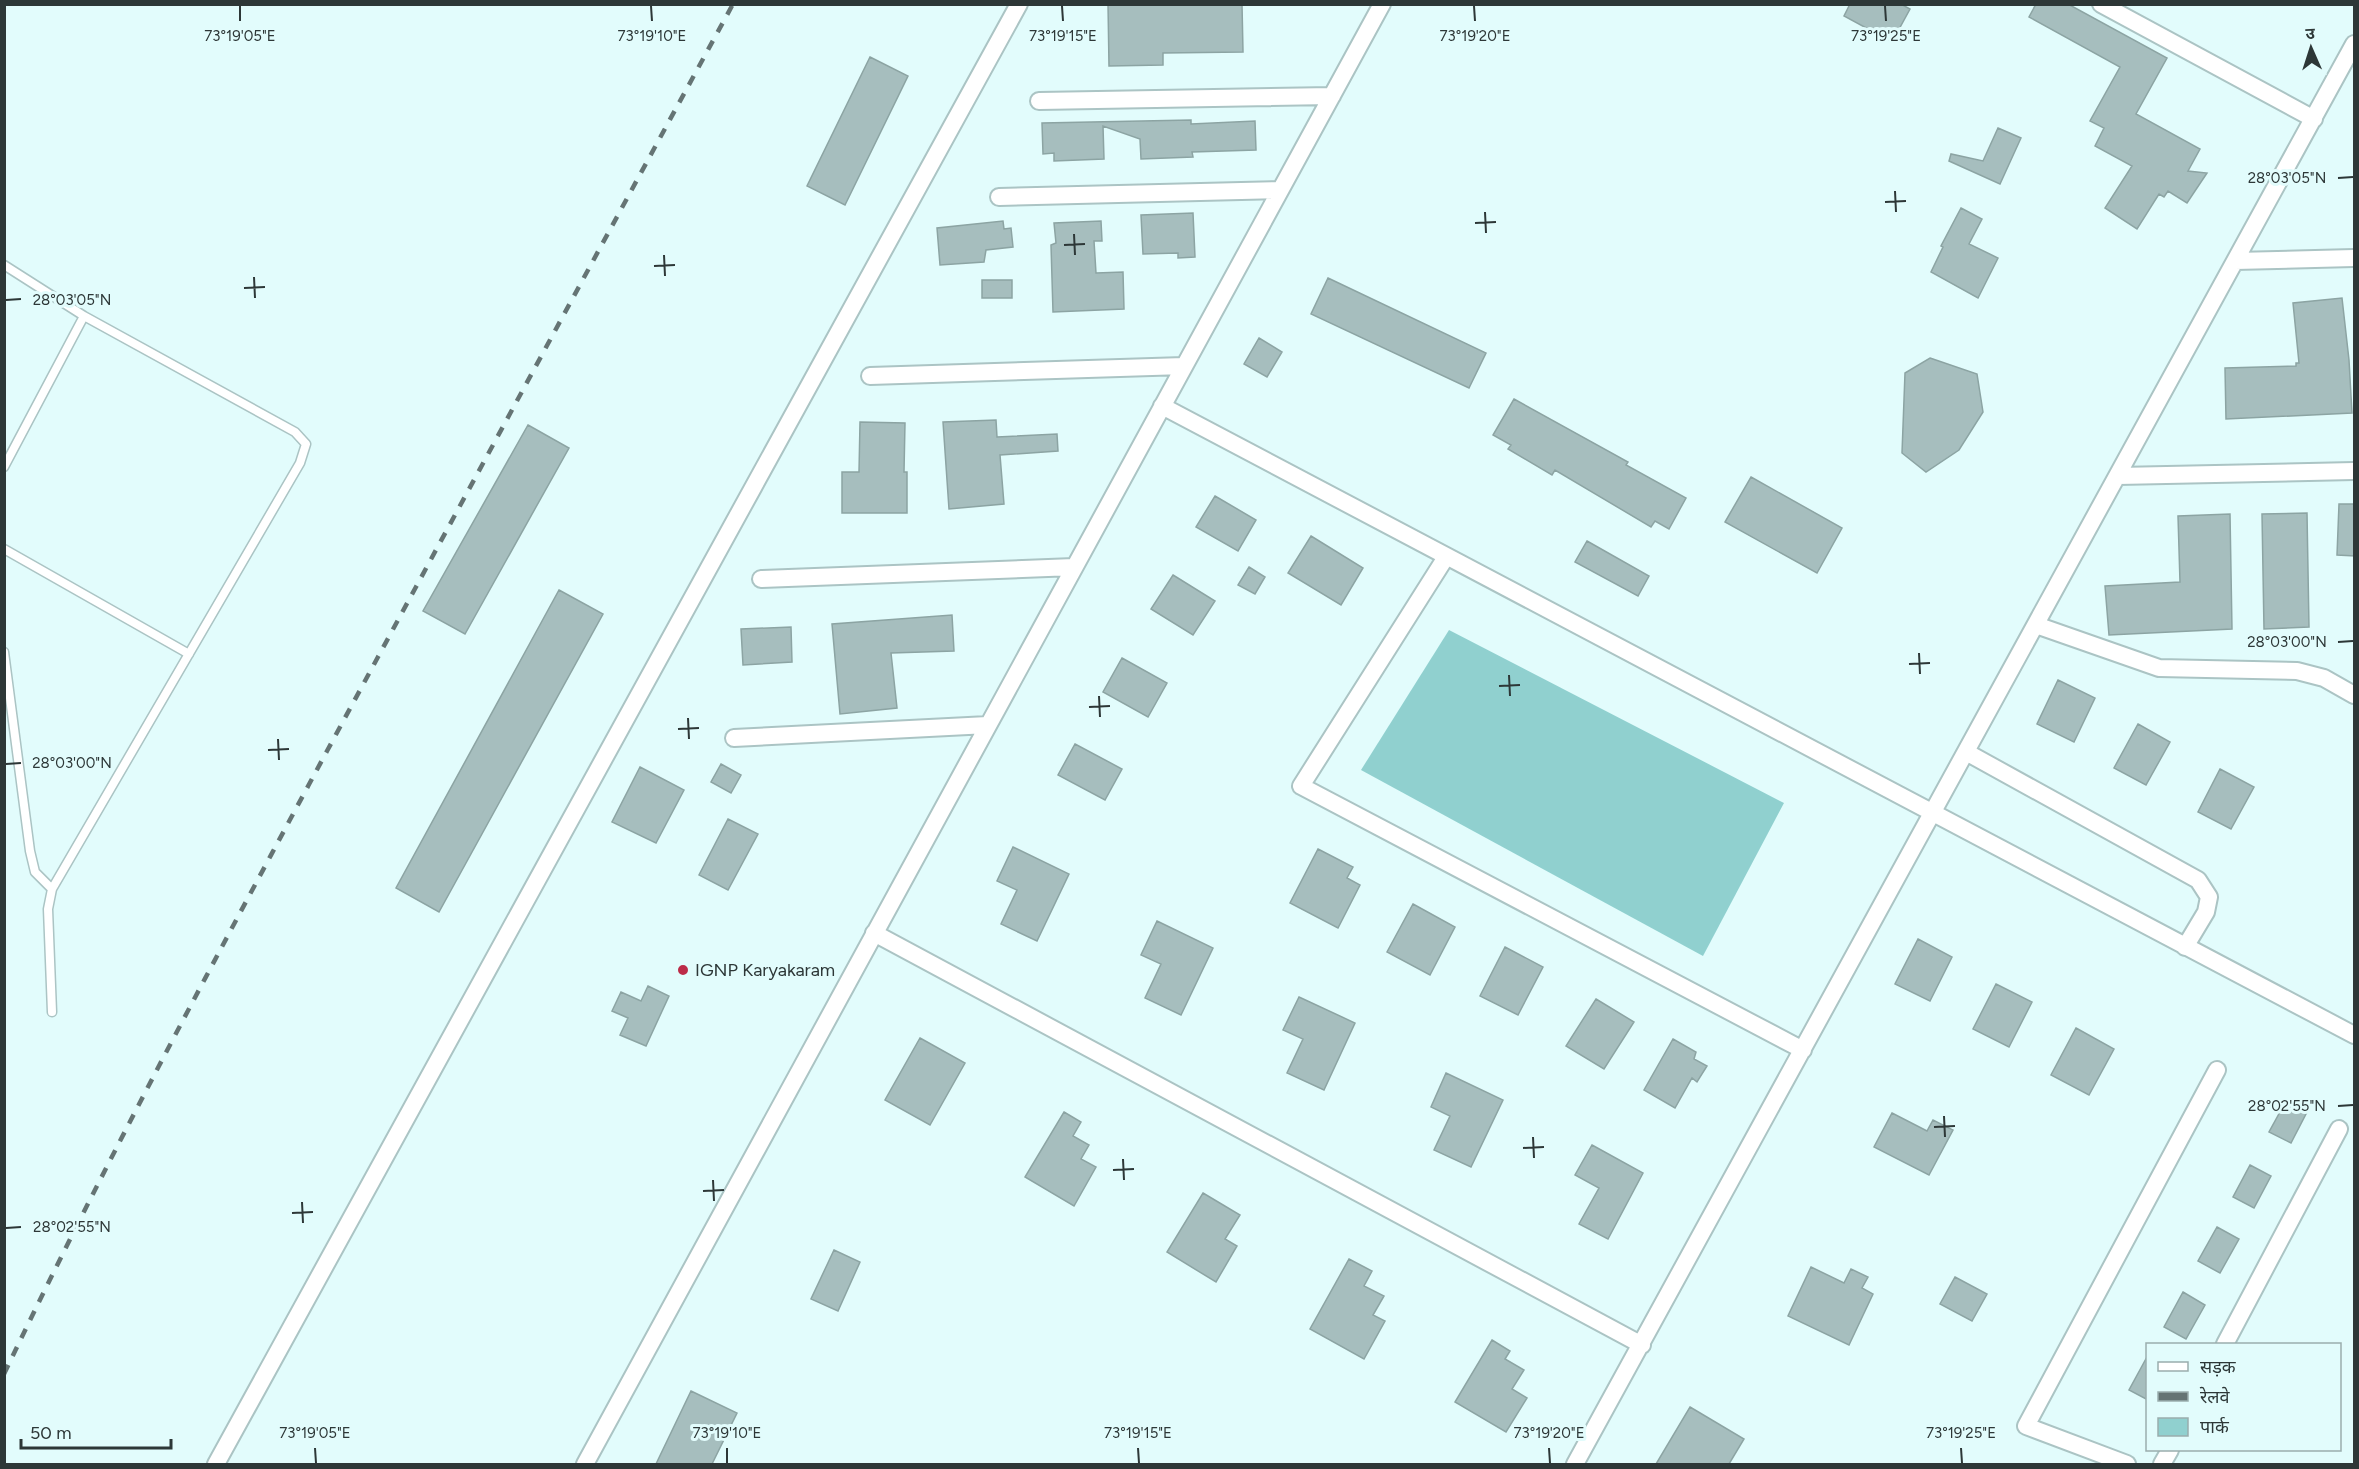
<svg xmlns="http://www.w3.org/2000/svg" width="2359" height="1469" font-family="Figtree,'Noto Sans Devanagari',sans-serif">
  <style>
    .green { fill: #90d0cf }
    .building { fill: #a6bebe; stroke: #8ca4a3; stroke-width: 1.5 }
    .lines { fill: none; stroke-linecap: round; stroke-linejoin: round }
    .service-casing { stroke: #abc4c4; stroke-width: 11 }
    .minor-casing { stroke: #abc4c4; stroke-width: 20 }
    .service { stroke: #fff; stroke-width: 8 }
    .minor { stroke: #fff; stroke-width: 16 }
    .rail { stroke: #657474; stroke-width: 4.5; stroke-dasharray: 10 10; stroke-linecap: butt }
    .ticks { fill: none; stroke: #2d3737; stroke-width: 2 }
    .poi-dot { fill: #bc2b48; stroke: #e2fcfc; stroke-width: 2 }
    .labels { text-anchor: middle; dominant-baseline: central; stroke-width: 6; stroke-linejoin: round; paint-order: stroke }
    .poi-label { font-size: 18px; fill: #2d3737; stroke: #e2fcfc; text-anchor: start }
    .ticks-label { font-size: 15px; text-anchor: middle; fill: #2d3737; stroke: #e2fcfc; stroke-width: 6; stroke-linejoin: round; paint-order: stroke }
  </style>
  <rect width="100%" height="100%" fill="#e2fcfc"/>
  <path class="green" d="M1449,630L1784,803L1703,956L1361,770Z"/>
  <path class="building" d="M1108,4H1242L1243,52L1163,53V65L1109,66Z
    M1850,4H1901L1910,9L1892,42L1844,16Z
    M2036,4H2068L2167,58L2136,114L2200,149L2188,171L2207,173L2187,203L2168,191L2164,197L2159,194L2137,229L2105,208L2132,166L2095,146L2104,128L2090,121L2120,67L2029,17Z
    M870,57L908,76L845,205L807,186Z
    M1191,120V124L1255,121L1256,150L1192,152L1193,157L1141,159L1140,139L1103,126L1104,159L1054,161V153L1043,154L1042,123Z
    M1998,128L2021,138L2000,184L1949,161L1951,154L1983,161Z
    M1961,208L1982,219L1969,244L1998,258L1978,298L1931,272L1943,247L1941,246Z
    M1193,213L1195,257L1178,258V253L1143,254L1141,215Z
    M1003,221L1004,229L1011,228L1013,247L986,250L984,262L940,265L937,228Z
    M1101,221L1102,241H1094L1096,273L1123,272L1124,309L1053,312L1051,245L1056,243L1054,223Z
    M1328,278L1486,353L1469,388L1311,314Z
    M982,280H1012V298H982Z
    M2342,298L2349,360L2352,413L2226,419L2225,368L2296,366V363H2299L2293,303Z
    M1259,338L1282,352L1267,377L1244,364Z
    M1930,358L1977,374L1983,412L1959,450L1926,472L1902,453L1905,373Z
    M1514,399L1628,462L1626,465L1686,498L1669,529L1655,521L1651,527L1555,470L1552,475L1508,449L1511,445L1493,435Z
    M996,420L997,437L1057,434L1058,451L1000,455L1004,504L949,509L943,422Z
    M860,422L905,423L904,472H907V513H842V472H859Z
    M528,425L569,448L465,634L423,611Z
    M1751,477L1842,528L1817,573L1725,522Z
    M1215,496L1256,520L1238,551L1196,527Z
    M2339,504H2355V556L2337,555Z
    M2307,513L2309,627L2264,629L2262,514Z
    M2230,514L2232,629L2109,635L2105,586L2180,582L2178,516Z
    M1311,536L1363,568L1341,605L1288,573Z
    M1587,541L1649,576L1638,596L1575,562Z
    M1249,567L1265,577L1255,594L1238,585Z
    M1173,575L1215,601L1193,635L1151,609Z
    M559,590L603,614L439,912L396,888Z
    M952,615L954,651L891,653L897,708L840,714L832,624Z
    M791,627L792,662L743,665L741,629Z
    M1122,658L1167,683L1148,717L1103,692Z
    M2058,680L2095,698L2074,742L2037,724Z
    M2138,724L2170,742L2146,785L2114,768Z
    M1075,744L1122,769L1105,800L1058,775Z
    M721,764L741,775L731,793L711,782Z
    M640,767L684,790L656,843L612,822Z
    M2220,769L2254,787L2231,829L2198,812Z
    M728,819L758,834L728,890L699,875Z
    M1013,847L1069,874L1037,941L1001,924L1017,890L997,881Z
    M1318,849L1353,867L1347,878L1360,885L1338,928L1290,903Z
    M1413,904L1455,927L1430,975L1387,952Z
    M1157,921L1213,948L1181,1015L1145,998L1161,964L1141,955Z
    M1918,939L1952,957L1930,1001L1895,984Z
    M1505,947L1543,967L1518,1015L1480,996Z
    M1996,984L2032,1002L2009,1047L1973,1029Z
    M648,986L669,996L646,1046L620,1035L628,1018L612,1011L621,992L641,1001Z
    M1299,997L1355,1023L1324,1090L1287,1073L1303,1039L1283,1030Z
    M1596,999L1634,1022L1604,1069L1566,1046Z
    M2076,1028L2114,1049L2089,1095L2051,1075Z
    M920,1038L965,1063L930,1125L885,1100Z
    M1673,1039L1696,1052L1694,1059L1707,1066L1697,1082L1692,1078L1675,1108L1644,1090Z
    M1446,1073L1503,1100L1471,1167L1434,1150L1450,1116L1431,1107Z
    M2286,1101L2307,1112L2291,1143L2269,1132Z
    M1064,1112L1081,1122L1073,1136L1089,1145L1081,1159L1096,1167L1074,1206L1025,1177Z
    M1892,1113L1927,1131L1933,1120L1953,1130L1929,1175L1874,1147Z
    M1592,1145L1643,1173L1608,1239L1579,1224L1599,1188L1575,1175Z
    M2250,1165L2271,1176L2254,1208L2233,1197Z
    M1203,1193L1240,1215L1225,1239L1237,1246L1216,1282L1167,1252Z
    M2217,1227L2239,1239L2220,1273L2198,1261Z
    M834,1250L860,1262L838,1311L811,1299Z
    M1349,1259L1372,1271L1364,1286L1384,1296L1373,1315L1385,1321L1364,1359L1310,1329Z
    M1811,1267L1844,1283L1851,1269L1868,1277L1862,1288L1873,1294L1849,1345L1788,1316Z
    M1955,1277L1987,1294L1972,1321L1940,1304Z
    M2183,1292L2205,1305L2186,1339L2164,1327Z
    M1492,1340L1510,1351L1505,1359L1524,1370L1512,1389L1527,1398L1506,1432L1455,1402Z
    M2148,1355V1400L2129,1390Z
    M691,1391L737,1413L712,1464H656Z
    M1690,1407L1744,1439L1729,1464H1656Z"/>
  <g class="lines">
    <defs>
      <path id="service" d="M4,265L84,316L295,432L306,444L300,463L52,889L48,909L52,1012
        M4,467L84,316
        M4,549L189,654
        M4,652L30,851L35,872L52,889"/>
      <path id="minor" d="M2101,4L2314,119
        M1039,101L1332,96
        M999,197L1280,190
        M2235,261L2354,258
        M870,376L1184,366
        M1162,406L2354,1035
        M2118,476L2354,471
        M1446,557L1301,786L1803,1050
        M761,579L1074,567
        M2036,625L2159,668L2297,671L2324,678L2354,695
        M734,738L988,725
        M1966,752L2198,880L2209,897L2206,912L2185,947
        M874,933L1642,1345
        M2225,1344L2339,1129
        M216,1464L1019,4
        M585,1464L1382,4
        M1575,1464L2354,44
        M2127,1464L2026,1426L2217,1070
        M2162,1464L2170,1450"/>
    </defs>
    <use href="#service" class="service-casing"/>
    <use href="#minor" class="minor-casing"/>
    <use href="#service" class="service"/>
    <use href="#minor" class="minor"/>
    <path class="rail" d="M4,1374C105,1163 216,957 327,751C462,502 597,253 733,4"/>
  </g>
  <path class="ticks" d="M240,6V21M651,6L652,21M1062,6L1063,21M1474,6L1475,21M1885,6L1886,21M2338,178L2353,177M1895,191L1896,212M1885,202L1906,201M1485,212L1486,233M1475,223L1496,222M1074,234L1075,255M1064,245L1085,244M664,255L665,276M654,266L675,265M254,277L255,298M244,288L265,287M6,300L21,299M2338,642L2353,641M1919,653L1920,674M1909,664L1930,663M1509,675L1510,696M1499,686L1520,685M1099,696L1100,717M1089,707L1110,706M688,718L689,739M678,729L699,728M278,739L279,760M268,750L289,749M6,764L21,763M2338,1106L2353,1105M1944,1116L1945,1137M1934,1127L1955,1126M1533,1137L1534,1158M1523,1148L1544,1147M1123,1159L1124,1180M1113,1170L1134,1169M713,1180L714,1201M703,1191L724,1190M302,1202L303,1223M292,1213L313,1212M6,1228L21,1227M315,1448L316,1463M727,1448V1463M1138,1448L1139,1463M1549,1448L1550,1463M1961,1448L1962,1463"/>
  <circle class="poi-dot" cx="683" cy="970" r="6"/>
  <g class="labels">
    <g class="poi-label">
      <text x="695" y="970">IGNP Karyakaram</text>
    </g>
  </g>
  <g class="ticks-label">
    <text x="240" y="41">73°19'05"E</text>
    <text x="652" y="41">73°19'10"E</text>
    <text x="1063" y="41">73°19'15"E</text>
    <text x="1475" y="41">73°19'20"E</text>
    <text x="1886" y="41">73°19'25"E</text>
    <text x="2287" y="183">28°03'05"N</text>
    <text x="72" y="305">28°03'05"N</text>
    <text x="2287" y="647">28°03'00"N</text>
    <text x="72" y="768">28°03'00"N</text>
    <text x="2287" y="1111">28°02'55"N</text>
    <text x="72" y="1232">28°02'55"N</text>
    <text x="315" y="1438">73°19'05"E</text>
    <text x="727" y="1438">73°19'10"E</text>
    <text x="1138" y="1438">73°19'15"E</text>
    <text x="1549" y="1438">73°19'20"E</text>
    <text x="1961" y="1438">73°19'25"E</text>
  </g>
  <rect width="2359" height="1469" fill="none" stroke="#2d3737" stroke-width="12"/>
  <rect x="2146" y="1343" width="195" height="108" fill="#e2fcfc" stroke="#9aadad" stroke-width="1.5"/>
  <rect x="2158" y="1362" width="30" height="9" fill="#ffffff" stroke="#9aadad" stroke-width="1.5"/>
  <text x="2200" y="1373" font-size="18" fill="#2d3737">सड़क</text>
  <rect x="2158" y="1392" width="30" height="9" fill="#657474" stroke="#9aadad" stroke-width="1.5"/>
  <text x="2200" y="1403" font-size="18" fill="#2d3737">रेलवे</text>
  <rect x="2158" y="1418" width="30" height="18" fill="#90d0cf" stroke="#9aadad" stroke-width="1.5"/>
  <text x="2200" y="1433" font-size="18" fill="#2d3737">पार्क</text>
  <g transform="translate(2311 48) rotate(357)" stroke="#e2fcfc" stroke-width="4.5" paint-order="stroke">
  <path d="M0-4.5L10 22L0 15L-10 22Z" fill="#2d3737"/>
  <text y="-9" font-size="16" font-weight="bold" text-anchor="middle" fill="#2d3737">उ</text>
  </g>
  <path d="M21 1439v9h150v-9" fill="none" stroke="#2d3737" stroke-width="3"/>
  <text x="30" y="1439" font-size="18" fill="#2d3737" stroke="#e2fcfc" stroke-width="4.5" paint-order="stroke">50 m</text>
</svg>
